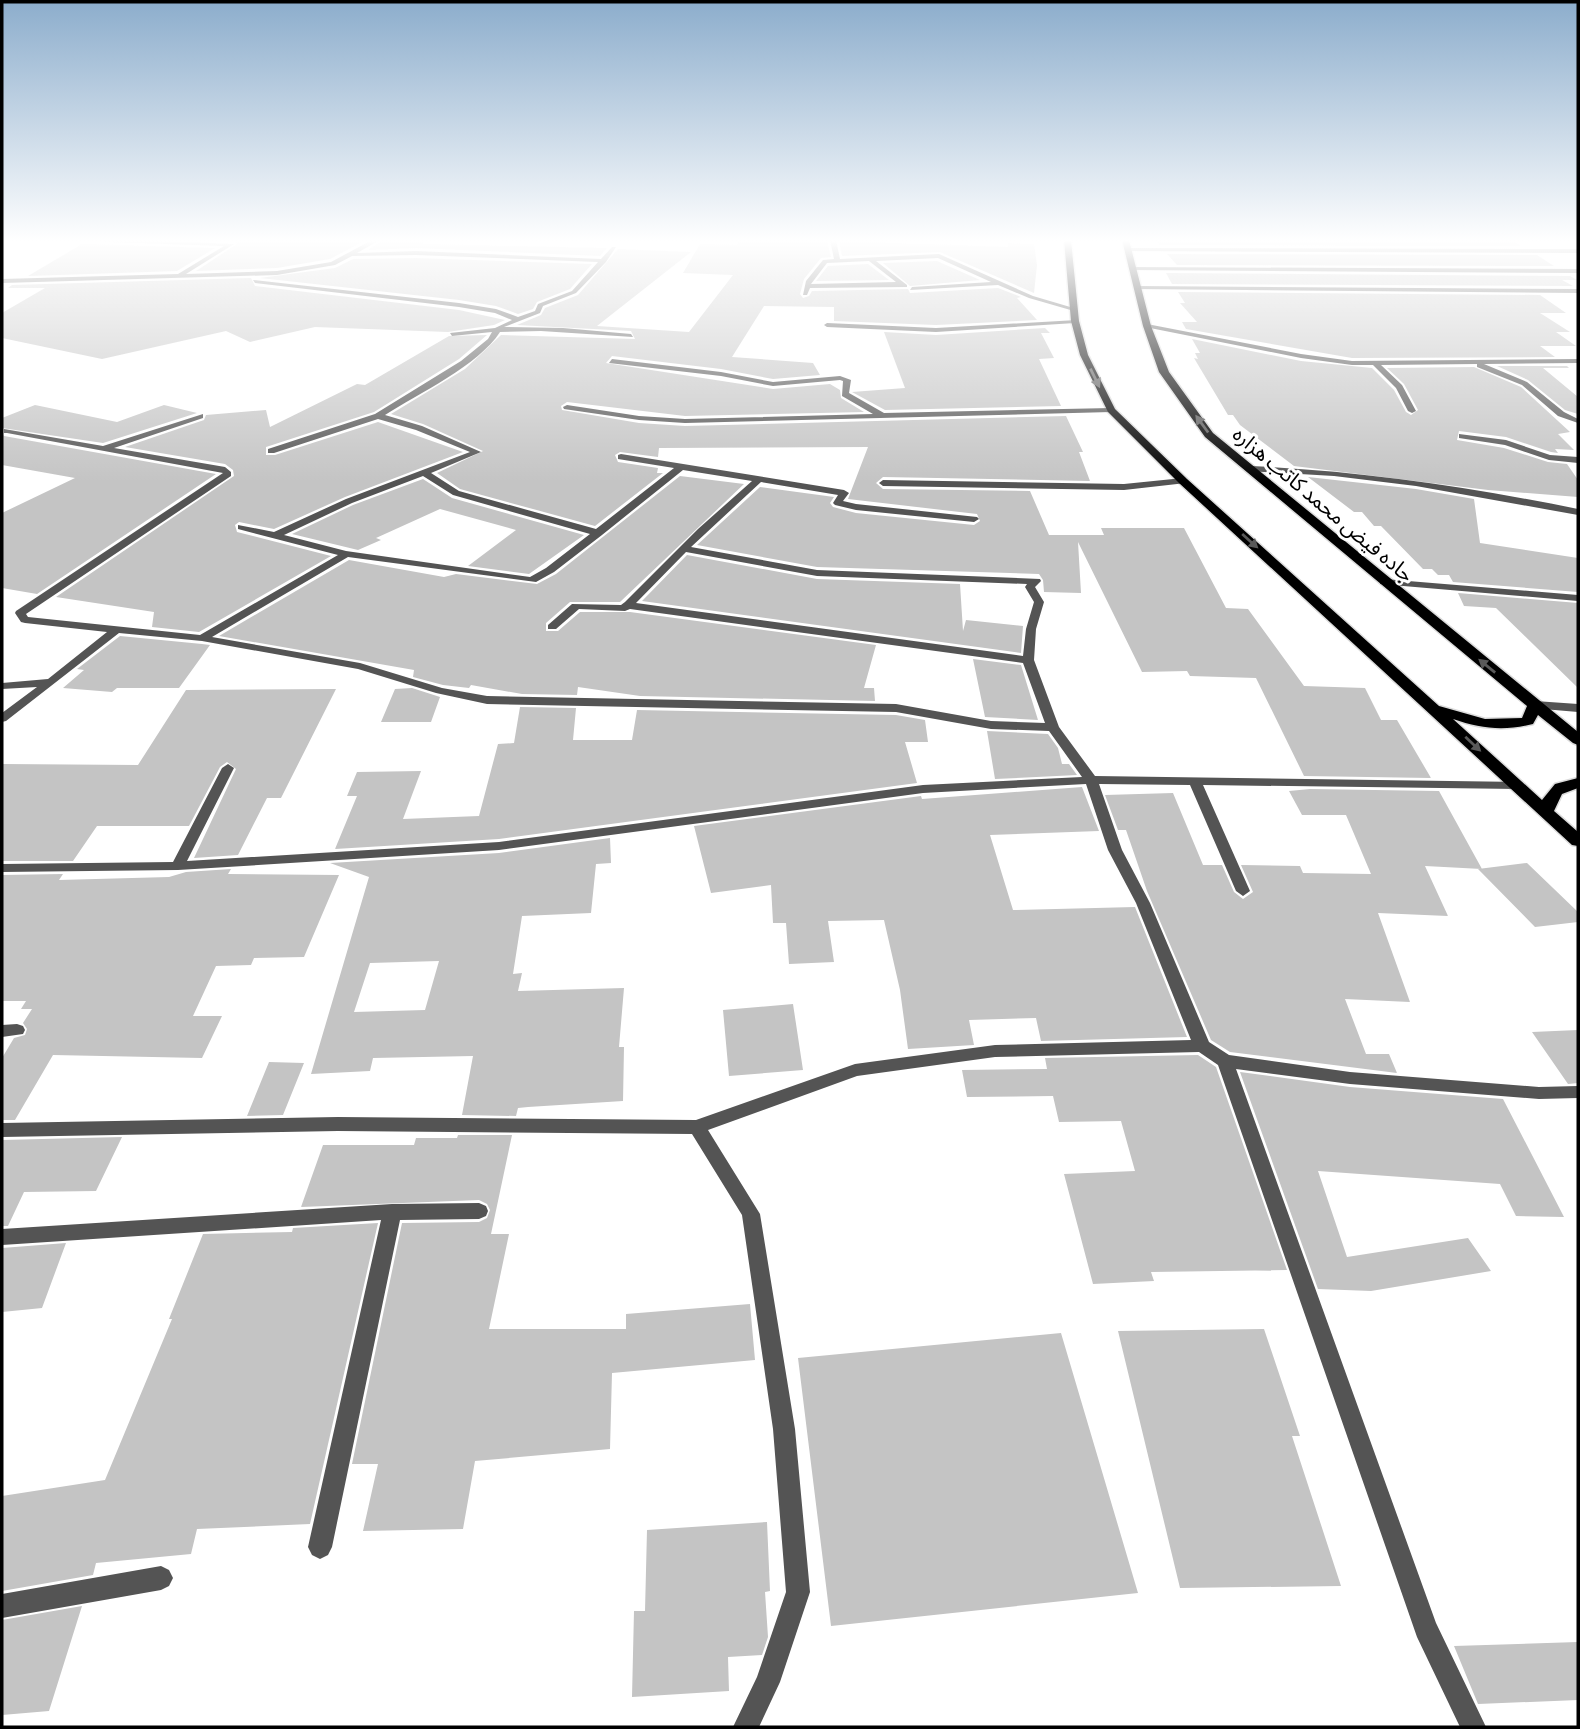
<svg xmlns="http://www.w3.org/2000/svg" width="1580" height="1729" font-family="'Alegreya Sans','Noto Sans Arabic',sans-serif">
  <style>
    .building { fill: #c4c4c4; fill-rule: evenodd }
    .lines { fill: none; stroke-linecap: round; stroke-linejoin: round }
    .primary-casing { stroke: #dbdbdb; stroke-width: 3 }
    .street { fill: #545454; fill-rule: evenodd }
    .primary { fill: #000; fill-rule: evenodd }
    .oneway { fill: #595959 }
    .labels { text-anchor: middle; dominant-baseline: central; stroke-width: 6; stroke-linejoin: round; paint-order: stroke }
    .far-street-label { font-size: 21px; fill: #000; stroke: #fff }
  </style>
  <rect width="100%" height="100%" fill="#fff"/>
  <path class="building" d="M211,240H366L330,259L277,268L196,271L237,244L234,241Z
    M383,240H426L423,244L607,248L600,256L416,248L368,250Z
    M740,240L827,241L831,257L821,258L804,279L800,294L803,298L809,296L812,291L908,289L910,293L998,288L1021,297L1017,298L1037,320L936,325L834,321V307L764,306L732,357L813,363L820,375L773,379L721,369L612,356L606,363L773,389L830,384L840,390L841,398L864,412L685,416L567,402L561,406L562,410L639,423L685,426L1066,416L1083,452H1079L1090,481L883,477L876,483L883,489L1030,491L1049,535H1104L1101,528H1184L1226,608L1248,609L1304,686L1365,688L1381,720H1397L1431,778L1304,776L1256,678L1190,676L1187,671L1142,672L1078,542L1081,593L1044,592L1043,580L1039,574L817,567L697,545L760,487L834,497L830,503L833,507L856,513L974,525L980,521L977,514L848,499L868,447L659,448L658,457L620,452L615,455L618,462L658,468L657,473H663L595,526L460,489L437,473L483,451L423,424L391,414L465,369L501,335L635,339L631,331L517,325L541,315L545,308L578,295L618,249L691,252L597,326L689,332L733,275L683,273L700,244L737,245Z
    M1157,240H1512L1521,246L1159,245Z
    M839,241L1008,247V243L1034,244L1037,265L1034,293L940,252L842,256Z
    M82,244L215,248L177,271L28,276Z
    M1167,254L1537,255L1554,266L1177,265Z
    M416,258L592,264L570,289L537,302L533,309L518,314L496,306L459,300L260,278L335,268L353,259Z
    M937,261L980,280L910,286L883,263Z
    M868,264L889,280L816,281L828,266Z
    M1166,273L1570,276L1577,280H1562L1573,286L1172,284Z
    M251,278L255,286L459,310L505,320L494,325L448,332L315,327L250,342L226,331L102,359L2,338V313L45,288H8L12,285Z
    M1178,292L1540,295L1566,313H1540L1570,332H1556L1576,346H1540L1555,357L1352,358L1186,329L1182,322H1197L1180,303H1185Z
    M1045,328L1050,333H1041L1054,358L1039,359L1061,406L885,410L852,392L905,388L884,332L936,335Z
    M487,335L459,359L374,412L266,447V455H275L378,422L463,452L345,497L274,529L239,522L235,525L237,532L331,556L199,632L152,627L154,612L56,597L234,476L233,470L225,464L125,447L204,420L206,415L266,410L270,427L357,384L365,385L449,336Z
    M1192,339L1301,361L1372,368L1394,390L1406,412L1411,415L1418,410L1404,384L1387,368L1474,367L1521,387L1570,432L1558,434L1574,450L1555,449L1558,453L1551,452L1506,437L1459,431L1457,440L1504,448L1548,462L1567,464L1578,480V497L1488,490L1294,466L1240,425L1233,415H1228L1194,358L1198,359L1195,353H1200Z
    M1497,366H1567L1569,368H1543L1578,397V414L1565,410L1528,380Z
    M35,405L117,422L164,405L197,413L103,443L2,428V418Z
    M2,434L4,436L216,474L37,594L2,588V513L75,478L2,465Z
    M680,476L744,484L620,602H570L546,623V631H558L580,612H630L876,645L864,688H874L875,701L640,696L578,687L577,695L522,694L471,685L469,688L443,685L413,677L414,670L219,636L349,560L444,577L456,574L537,584L556,574Z
    M1308,477L1416,489L1474,499L1480,543L1578,558V592L1453,582L1449,575H1438L1432,569H1423L1381,526H1374L1362,512H1354Z
    M423,479L452,498L584,535L529,574L468,566L516,530L440,509L376,538L381,540L358,550L292,534L353,505Z
    M687,555L817,579L960,584L963,631L966,620L1023,626L1021,653L642,601Z
    M1458,593L1578,603V688L1496,608L1464,606Z
    M120,636L202,644L210,645L179,688H117L112,692L63,688L84,670L77,669Z
    M973,659L1021,665L1038,720L985,717Z
    M412,688L440,697L431,722H381L395,689Z
    M336,689L281,798H267L238,855L194,858L236,769L227,762L220,767L189,826H97L73,861H2V764L138,765L186,690Z
    M520,707L576,708L573,740H632L637,710L896,715L925,720L928,742H905L917,783L499,839L335,849L357,796H347L357,772L421,771L403,819L479,816L498,744L514,743Z
    M987,731L1048,734L1058,748L1062,764H1069L1077,775L995,779Z
    M1082,787L1099,831L990,835L1013,910L1135,907L1187,1037L1041,1041L1036,1018L969,1020L974,1045L908,1049L900,990L884,920L828,921L834,962L789,964L786,923H773L771,885L711,893L694,826L921,796L922,799Z
    M1310,789L1439,791L1482,869L1425,866L1448,916L1378,913L1410,1002L1345,999L1366,1054H1389L1397,1073L1230,1052L1211,1040L1147,891L1126,830H1118L1105,795L1173,793L1203,865H1222L1234,892L1243,899L1253,892L1241,865L1300,866L1303,873L1371,874L1346,815H1302L1289,791Z
    M610,838L611,863L596,864L591,913L522,916L513,974L522,973L518,991L624,988L619,1047H624L623,1101L528,1107L518,1108L516,1116L462,1115L473,1056L373,1058L370,1071L311,1074L369,877L330,863L499,853ZM439,961L425,1010L354,1012L370,963Z
    M1527,863L1578,912V922L1535,927L1478,869Z
    M231,869L228,874L339,875L304,957L254,958L251,965L216,966L193,1016H222L202,1058L53,1055L15,1120H2V1058L14,1038L25,1035L27,1029L23,1023L32,1009H21L26,1001H2V875L63,874L59,880L169,877L186,872Z
    M793,1004L803,1070L729,1076L723,1010Z
    M1578,1030V1083L1568,1084L1532,1032Z
    M1198,1055L1216,1067L1287,1270L1151,1272L1154,1281L1093,1284L1064,1174L1135,1171L1121,1121L1059,1122L1053,1096L967,1097L962,1070L1047,1069L1045,1058Z
    M269,1062L304,1063L283,1115L247,1116Z
    M1240,1072L1350,1087L1503,1099L1564,1217L1516,1216L1500,1184L1318,1171L1347,1257L1468,1238L1491,1271L1371,1291L1318,1289Z
    M458,1135H512L491,1234H509L489,1329H626V1314L750,1304L755,1360L612,1373L610,1449L475,1461L463,1529L363,1531L378,1464H352L402,1223L479,1222L487,1218L490,1210L487,1204L479,1200L301,1207L323,1145H414L416,1138H457Z
    M122,1137L96,1191L24,1192L8,1226H2V1140Z
    M378,1223L310,1524L197,1529L191,1554L96,1563L93,1575L2,1591V1496L105,1480L172,1319H169L203,1234L292,1232L293,1228Z
    M66,1243L42,1308L2,1312V1248Z
    M1264,1329L1300,1436H1292L1341,1586L1180,1588L1118,1331Z
    M1061,1333L1138,1593L831,1626L798,1358Z
    M767,1522L770,1591L765,1592L768,1637L762,1655L728,1657L729,1691L632,1697L634,1611H645L647,1530Z
    M82,1606L49,1711L2,1715V1620Z
    M1578,1642V1700L1478,1704L1454,1646Z"/>
  <g class="lines">
    <defs>
      <path id="primary" d="M1064,240H1071L1079,321L1088,355L1115,409L1187,479L1439,706L1485,719L1522,718L1527,706L1205,437L1159,372L1143,326L1122,240H1129L1151,326L1169,372L1213,433L1578,732V745L1573,743L1538,715L1533,724C1505,731 1481,729 1453,719L1542,800L1555,784L1578,778V788L1562,794L1554,811L1578,832V846L1572,845L1179,483L1108,412L1080,355L1071,321Z"/>
    </defs>
    <use href="#primary" class="primary-casing"/>
    <path class="street" d="M54,240H145L234,244L186,274L277,271L331,262L372,240H380L357,253L416,251L601,259L612,247H616L606,262L576,293L543,306L540,313L504,327L563,328L631,334L633,337L541,331L500,332C479,365 418,394 385,415L422,426L481,452L431,473L459,491L596,529L674,468L618,459V455L621,454L844,490L849,493L843,501L856,504L977,517L979,519L974,522L856,510L835,505L833,503L838,495L761,482L691,547L817,570L1040,579L1041,581L1035,587L1044,602L1036,629L1034,660L1059,727L1095,776L1522,782L1523,785L1522,788L1517,789L1203,785L1250,891L1243,896L1236,891L1190,785L1099,784L1122,850L1150,903L1209,1042L1229,1055L1350,1072L1539,1087L1578,1086V1098L1539,1099L1350,1084L1236,1069L1436,1623L1486,1727H1460L1417,1637L1218,1065L1199,1052L995,1057L857,1076L708,1130L760,1214L795,1429L810,1592L780,1682L759,1727H733L757,1677L786,1592L773,1429L742,1215L692,1134L338,1131L2,1137V1123L338,1117L696,1120L855,1064L995,1045L1191,1040L1136,903L1108,850L1086,784L923,793L499,850L178,870L2,872V864L173,862L222,768L228,764L234,768L187,861L499,842L923,785L1082,777L1049,731L991,729L896,712L487,704L436,693L358,669L202,641L119,633L6,721L2,722V713L37,687L2,689V683L48,679L107,632L25,623L21,622L15,613L16,611L223,473L7,433H4V429L103,446L203,414V418L114,448L225,467L231,472V476L26,614L28,617L200,635L338,555L238,529V525L274,532L346,499L470,452L416,430L378,419L274,453H268V449L375,414L461,361L488,339L492,332L452,336L450,333L495,328L512,320L495,313L459,307L255,283L253,280L459,303L496,309L518,317L535,311L538,304L572,291L598,262L416,255L352,256L335,265L277,275L2,283V279L178,274L224,246ZM683,470L752,481L698,529L625,602L621,605L572,604L548,625V629H556L579,609L625,611L630,609L1023,663L1045,723L991,721L896,704L487,696L442,688L360,663L212,637L348,557L536,582L554,572L602,535ZM423,476L453,495L590,534L546,568L530,577L346,551L284,535L352,503ZM686,552L817,576L1027,584L1025,587L1034,602L1026,629L1023,656L636,603Z
      M830,240H836L840,259L939,254L1033,296L1077,309L1074,311L1029,298L998,285L910,290L912,287L991,282L938,258L876,261L907,285V287L810,288L807,295H803L806,281L823,260L834,259ZM869,261L896,282L811,284L827,263Z
      M1127,248L1578,249V253L1125,251Z
      M1132,267L1578,269V273L1130,270Z
      M1137,286L1578,289V293L1135,289Z
      M1077,320L1075,323L936,332L827,327L824,325L827,323L936,328Z
      M1147,324L1301,354L1352,361L1578,359V363L1484,364L1527,382L1564,412L1578,419V423L1558,416L1522,385L1477,367V364L1381,365L1402,385L1416,411L1412,413L1408,411L1396,388L1373,365H1352L1301,358L1145,327Z
      M612,359L721,372L773,382L840,376L851,380L849,393L884,413L1111,408L1115,410L1111,412L685,423L639,420L564,409L563,407L567,405L639,416L685,419L873,414L842,396L843,381L840,380L773,386L721,376L609,363Z
      M1459,434L1506,440L1550,455L1578,457V463L1549,460L1505,445L1459,438Z
      M1251,466C1362,471 1470,487 1578,509V515L1416,486L1334,476L1248,471L1247,469Z
      M1183,478L1187,481L1186,483L1124,490L883,486L879,483L883,480L1124,484Z
      M1384,579L1578,595V601L1380,584V580Z
      M1535,701L1578,704V712L1531,708V702Z
      M17,1024L23,1026L25,1030L23,1034L2,1037V1025Z
      M479,1203L486,1206L488,1211L486,1216L479,1219L400,1220L332,1547L328,1555L320,1559L312,1555L308,1547L381,1220L2,1245V1229L392,1204Z
      M161,1566L169,1570L173,1578L169,1586L161,1590L2,1618V1594Z"/>
    <use href="#primary" class="primary"/>
  </g>
  <defs><path id="oneway-solid" d="M-6-.8H1V-3.2L6.5 0L1 3.2V.8H-6Z" transform="scale(1.75)"/></defs>
  <g class="oneway">
    <use href="#oneway-solid" transform="translate(1095 378) rotate(64)"/>
    <use href="#oneway-solid" transform="translate(1202 424) rotate(-126)"/>
    <use href="#oneway-solid" transform="translate(1250 541) rotate(42)"/>
    <use href="#oneway-solid" transform="translate(1487 666) rotate(-141)"/>
    <use href="#oneway-solid" transform="translate(1473 744) rotate(43)"/>
  </g>
  <linearGradient id="sky" x2="0" y2="1"><stop stop-color="#8cadcc"/><stop offset="0.5" stop-color="#fff"/><stop offset="1" stop-color="#fff" stop-opacity="0"/></linearGradient>
  <rect width="1580" height="482" fill="url(#sky)"/>
  <g class="labels">
    <g class="far-street-label">
      <text transform="translate(1323 505) rotate(40)">جاده فیض محمد کاتب هزاره</text>
    </g>
  </g>
  <rect width="1580" height="1729" fill="none" stroke="#000000" stroke-width="7"/>
</svg>
